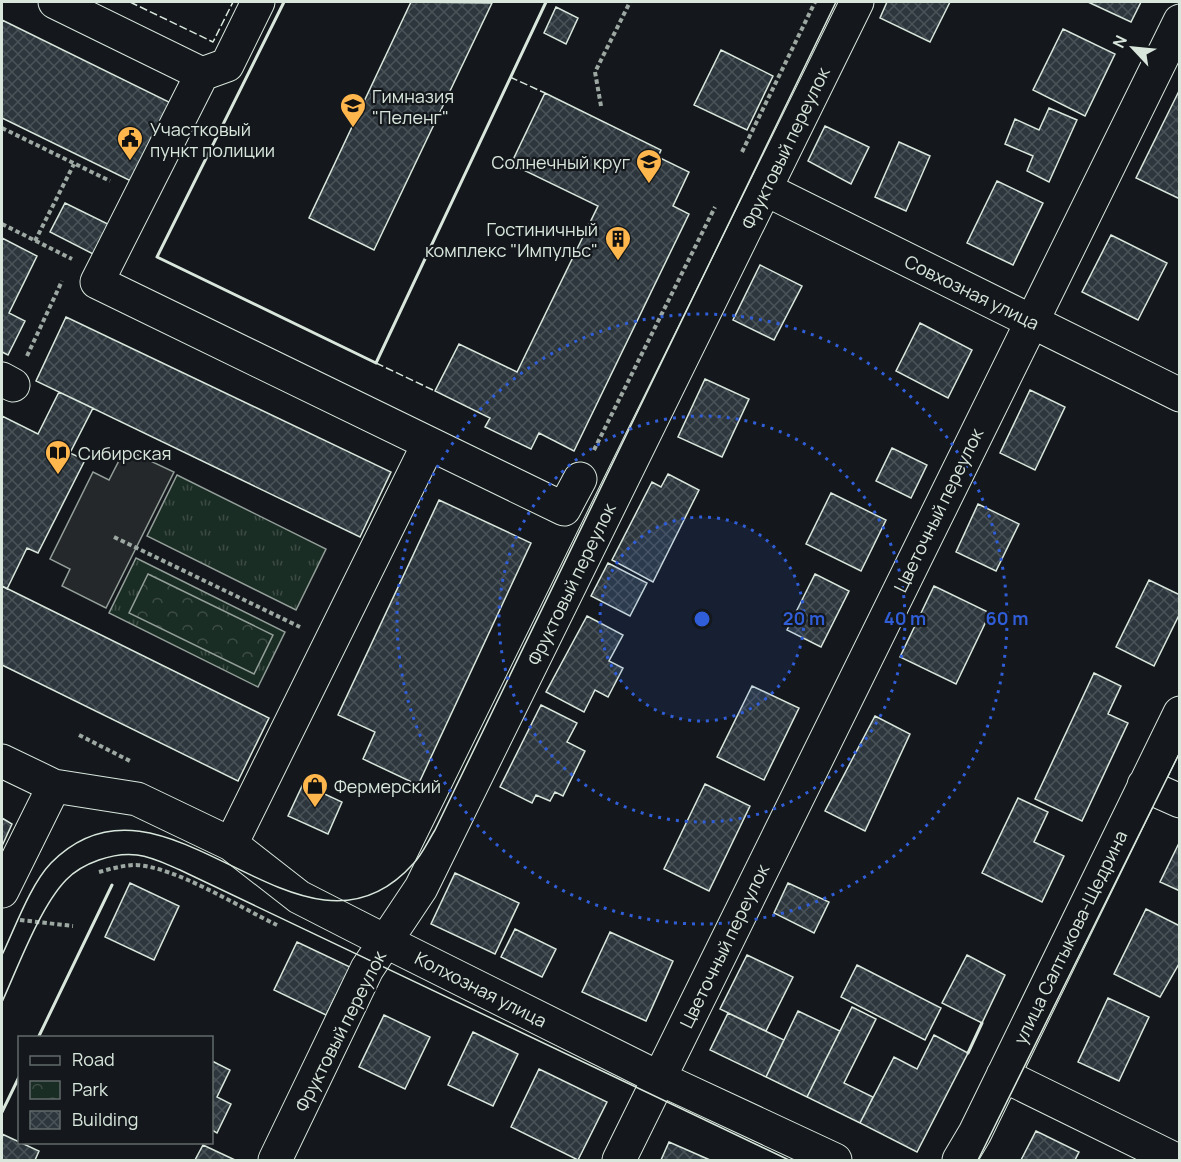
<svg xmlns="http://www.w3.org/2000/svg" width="1181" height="1162" font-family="Manrope,sans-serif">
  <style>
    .grass { fill: url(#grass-tufts); stroke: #939e99; stroke-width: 1.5 }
    .park { fill: url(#park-crowns); stroke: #939e99; stroke-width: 1.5 }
    .parking { fill: #24282b; stroke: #939e99; stroke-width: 1.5 }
    .building { fill: url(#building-cross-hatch); stroke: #d8e6dc; stroke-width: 1.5 }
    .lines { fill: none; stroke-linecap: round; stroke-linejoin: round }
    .minor-casing { stroke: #d8e6dc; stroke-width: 35 }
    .path { stroke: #9da8a2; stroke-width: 4; stroke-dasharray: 4.5 3; stroke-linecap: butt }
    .minor { stroke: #14181c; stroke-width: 33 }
    .tram { stroke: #d8e6dc; stroke-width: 1.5 }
    .fence { stroke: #d8e6dc; stroke-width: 1.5; stroke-dasharray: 8 3; stroke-linecap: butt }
    .wall { stroke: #d8e6dc; stroke-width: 3 }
    .ring { fill: none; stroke: #305dd8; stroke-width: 3; stroke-dasharray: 3 6 }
    .labels { text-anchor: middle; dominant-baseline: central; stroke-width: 4.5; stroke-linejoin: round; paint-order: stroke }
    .poi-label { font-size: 18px; fill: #d8e6dc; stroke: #14181c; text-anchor: start }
    .street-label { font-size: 18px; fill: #d8e6dc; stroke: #14181c }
    .centre { fill: #305dd8; stroke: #14181c; stroke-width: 3 }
    .ring-label { font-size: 18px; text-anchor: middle; font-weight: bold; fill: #305dd8; stroke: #14181c; stroke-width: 4.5; stroke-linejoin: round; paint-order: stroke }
  </style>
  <defs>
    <pattern id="grass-tufts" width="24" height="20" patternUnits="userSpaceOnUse" patternTransform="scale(1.5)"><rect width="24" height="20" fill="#1a2d24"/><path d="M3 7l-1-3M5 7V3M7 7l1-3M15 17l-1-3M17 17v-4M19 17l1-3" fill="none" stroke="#3b4b43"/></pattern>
    <pattern id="park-crowns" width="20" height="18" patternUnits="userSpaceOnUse" patternTransform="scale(1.5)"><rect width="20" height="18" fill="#1a2d24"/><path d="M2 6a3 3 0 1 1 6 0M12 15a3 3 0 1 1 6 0" fill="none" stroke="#3b4b43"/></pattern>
    <pattern id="building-cross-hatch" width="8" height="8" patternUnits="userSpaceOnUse" patternTransform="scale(1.5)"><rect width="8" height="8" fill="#2c363c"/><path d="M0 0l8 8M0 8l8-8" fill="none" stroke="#4a5358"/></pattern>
  </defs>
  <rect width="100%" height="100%" fill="#14181c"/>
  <path class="grass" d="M177,475L326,549L296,610L147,536Z
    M136,558L285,632L258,687L109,613Z"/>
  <path class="park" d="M148,574L273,635L254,674L129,613Z"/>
  <path class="parking" d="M125,449L174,472L106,608L62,586L70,569L50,559L93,472L109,480Z"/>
  <path class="building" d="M411,2L492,3L374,250L309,218Z
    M887,2H950L930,42L880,18Z
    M1088,2H1141L1131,22Z
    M556,7L578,18L566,44L544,33Z
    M2,20L173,104L135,183L2,118Z
    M1063,29L1115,54L1085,116L1033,90Z
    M721,50L773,76L747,130L694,105Z
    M1180,89V199L1136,178Z
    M545,93L661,150L658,157L689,172L673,206L689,214L574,451L539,433L531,449L485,427L490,418L435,391L459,344L517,372L598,206L511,164Z
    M1049,108L1077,120L1049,182L1027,171L1033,156L1005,144L1015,119L1039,130Z
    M825,126L869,147L851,184L808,161Z
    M899,142L930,156L906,211L875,197Z
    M997,181L1043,203L1013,265L967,243Z
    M65,203L116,228L101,258L50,232Z
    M1111,235L1167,263L1138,320L1082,292Z
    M2,238L37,256L9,313L25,321L8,355L2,352Z
    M760,265L802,286L774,340L733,320Z
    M66,317L391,472L360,537L36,381Z
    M920,323L972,350L948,398L896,371Z
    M705,379L749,399L722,457L678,437Z
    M1030,390L1065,407L1035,470L1000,453Z
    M59,392L93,408L70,453L85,460L38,553L27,548L7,589L2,586V416L38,434Z
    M892,448L927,465L911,498L876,481Z
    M668,474L699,490L653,582L612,560L652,482L661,487Z
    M831,493L886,520L861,571L806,544Z
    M439,500L531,543L418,785L363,759L375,732L338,715Z
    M978,504L1019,524L996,571L956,552Z
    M608,563L647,583L630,616L591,596Z
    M815,574L849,591L821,647L787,630Z
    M1149,580L1180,595V613L1154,666L1116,647Z
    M2,586L269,718L238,781L2,665Z
    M934,586L990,613L956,684L900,657Z
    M587,616L623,635L609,661L623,668L608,697L595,690L584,712L546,692Z
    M1094,673L1121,686L1108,714L1128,723L1082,821L1035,799Z
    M752,686L799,708L764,780L717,757Z
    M541,705L577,723L567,742L585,751L563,796L555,792L550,801L536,795L532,803L500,787Z
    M875,716L910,734L865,831L825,811Z
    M303,784L342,802L328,834L288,816Z
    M705,784L750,806L709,891L664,869Z
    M1018,798L1048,812L1034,842L1064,856L1042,902L982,873Z
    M2,818L12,824L2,846Z
    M1180,841V891L1160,882Z
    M455,873L519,903L495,954L431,924Z
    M130,883L179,906L154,960L105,937Z
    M788,883L829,902L814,933L774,913Z
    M1146,909L1180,926V962L1160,997L1114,974Z
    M515,929L556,949L542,977L501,957Z
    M610,932L673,961L646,1021L582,992Z
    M297,942L350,967L326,1015L274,990Z
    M747,955L793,977L766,1031L720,1009Z
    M967,955L1005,975L982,1023L942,1003Z
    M857,965L941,1008L925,1040L841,997Z
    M1108,998L1149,1017L1119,1081L1078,1062Z
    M852,1007L876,1019L844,1083L873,1097L860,1123L807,1097Z
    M798,1011L840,1031L807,1097L766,1077Z
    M728,1013L784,1040L766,1077L710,1050Z
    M384,1015L430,1037L405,1089L359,1067Z
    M473,1032L518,1054L493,1106L448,1085Z
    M934,1035L968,1053L917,1152L860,1123L894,1057L917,1069Z
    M212,1061L230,1070L217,1097L231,1104L217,1133L212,1130Z
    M539,1069L607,1102L578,1160L511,1127Z
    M1036,1131L1079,1152L1075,1160H1021Z
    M2,1134L39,1151L35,1160H2Z
    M669,1142L710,1160H661Z
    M203,1145L235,1160H195Z"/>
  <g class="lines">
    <defs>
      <path id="minor" d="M55,2L202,74
        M258,2L227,65L202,74L97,282L564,509L580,479
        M765,189L1180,395
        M2,379L13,385
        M2,761L54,786L137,799L231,844L299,897L385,941L659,1078L835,1160
        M1144,785L1180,801
        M231,844L428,445
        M2,891L54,786
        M1003,1075L1176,1160
        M275,1160L367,969L421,888L857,2
        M619,1160L1180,21
        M959,1160L975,1133L1180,713"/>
    </defs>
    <use href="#minor" class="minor-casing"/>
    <path class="path" d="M601,106L595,72L630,2
      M2,128L110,181
      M742,152L815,2
      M2,224L72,259
      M35,241L74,164
      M27,356L62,281
      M594,450L715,207
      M114,537L300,627
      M79,735L132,762
      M99,872C110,869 124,865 136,865C176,867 239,907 277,925
      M20,920L73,926"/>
    <use href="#minor" class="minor"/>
    <path class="tram" d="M2,955C15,928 30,885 51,863C166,746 301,989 413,864C422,855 428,841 435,830L836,2
      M2,1002C18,967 40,907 66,880C82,863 114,852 137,855C153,857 166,864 180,870L789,1160
      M978,1160L1180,752"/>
    <path class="fence" d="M130,2L213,42L233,2
      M510,77L545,93
      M376,363L435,391"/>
    <path class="wall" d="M284,2L157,257L376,363L546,2
      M38,1038L112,885
      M968,1053L982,1023
      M2,1112L20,1075"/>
  </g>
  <circle cx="702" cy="619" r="102" fill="#305dd8" fill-opacity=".12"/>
  <g class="ring">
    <circle cx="702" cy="619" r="102"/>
    <circle cx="702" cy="619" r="203"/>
    <circle cx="702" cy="619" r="305"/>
  </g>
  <defs>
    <symbol id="school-pin" viewBox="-11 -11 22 30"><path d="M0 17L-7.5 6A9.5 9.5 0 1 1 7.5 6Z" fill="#ffb74d" stroke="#14181c"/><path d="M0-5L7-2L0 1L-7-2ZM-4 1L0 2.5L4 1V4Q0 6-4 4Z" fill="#111"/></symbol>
    <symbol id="civic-pin" viewBox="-11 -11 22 30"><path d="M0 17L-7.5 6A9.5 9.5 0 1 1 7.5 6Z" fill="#ffb74d" stroke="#14181c"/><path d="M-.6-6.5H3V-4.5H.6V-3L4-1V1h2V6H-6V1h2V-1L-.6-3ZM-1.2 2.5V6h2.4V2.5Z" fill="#111"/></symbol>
    <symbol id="building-pin" viewBox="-11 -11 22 30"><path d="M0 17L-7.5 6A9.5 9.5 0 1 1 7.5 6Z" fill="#ffb74d" stroke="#14181c"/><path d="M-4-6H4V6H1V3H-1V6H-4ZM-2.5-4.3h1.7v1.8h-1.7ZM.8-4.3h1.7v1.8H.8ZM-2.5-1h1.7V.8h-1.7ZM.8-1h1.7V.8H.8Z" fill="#111"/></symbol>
    <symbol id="library-pin" viewBox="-11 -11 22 30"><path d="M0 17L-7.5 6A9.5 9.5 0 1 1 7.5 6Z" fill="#ffb74d" stroke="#14181c"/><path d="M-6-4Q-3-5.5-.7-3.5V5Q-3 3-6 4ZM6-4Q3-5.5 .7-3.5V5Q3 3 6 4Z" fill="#111"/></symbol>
    <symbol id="shop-pin" viewBox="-11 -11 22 30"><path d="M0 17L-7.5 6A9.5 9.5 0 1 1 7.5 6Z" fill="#ffb74d" stroke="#14181c"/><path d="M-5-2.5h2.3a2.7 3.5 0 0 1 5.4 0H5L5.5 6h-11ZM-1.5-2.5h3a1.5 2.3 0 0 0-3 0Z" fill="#111"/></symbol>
  </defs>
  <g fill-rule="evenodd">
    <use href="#school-pin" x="338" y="91" width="30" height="40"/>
    <use href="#civic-pin" x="115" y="124" width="30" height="40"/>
    <use href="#school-pin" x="634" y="147" width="30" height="40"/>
    <use href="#building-pin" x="603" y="224" width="30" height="40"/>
    <use href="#library-pin" x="43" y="438" width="30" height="40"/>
    <use href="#shop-pin" x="300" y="771" width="30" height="40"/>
  </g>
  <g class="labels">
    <g class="poi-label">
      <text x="372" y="96">Гимназия<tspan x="372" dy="21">"Пеленг"</tspan></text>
      <text x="150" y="129">Участковый<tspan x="150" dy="21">пункт полиции</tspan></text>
      <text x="630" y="162" text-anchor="end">Солнечный круг</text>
      <text x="598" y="229" text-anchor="end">Гостиничный<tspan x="598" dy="21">комплекс "Импульс"</tspan></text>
      <text x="78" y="453">Сибирская</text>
      <text x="334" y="786">Фермерский</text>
    </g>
    <g class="street-label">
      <text transform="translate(785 148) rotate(-64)">Фруктовый переулок</text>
      <text transform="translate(972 292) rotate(26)">Совхозная улица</text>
      <text transform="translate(938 510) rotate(-64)">Цветочный переулок</text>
      <text transform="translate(571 584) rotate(-64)">Фруктовый переулок</text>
      <text transform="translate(1070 937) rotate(-64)">улица Салтыкова-Щедрина</text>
      <text transform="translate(724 946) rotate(-64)">Цветочный переулок</text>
      <text transform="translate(481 989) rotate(27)">Колхозная улица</text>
      <text transform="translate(340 1031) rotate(-63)">Фруктовый переулок</text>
    </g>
  </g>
  <circle cx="702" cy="619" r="9" class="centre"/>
  <g class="ring-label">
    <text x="804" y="625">20 m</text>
    <text x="905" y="625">40 m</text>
    <text x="1007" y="625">60 m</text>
  </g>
  <rect width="1181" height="1162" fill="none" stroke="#d8e6dc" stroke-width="6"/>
  <rect x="18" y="1036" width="195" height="108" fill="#14181c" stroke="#626a69" stroke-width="1.5"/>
  <rect x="30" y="1056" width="30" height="9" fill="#14181c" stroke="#626a69" stroke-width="1.5"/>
  <text x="72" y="1066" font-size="18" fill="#d8e6dc">Road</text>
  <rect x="30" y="1081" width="30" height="18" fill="url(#park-crowns)" stroke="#626a69" stroke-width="1.5"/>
  <text x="72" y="1096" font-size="18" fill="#d8e6dc">Park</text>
  <rect x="30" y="1111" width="30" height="18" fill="url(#building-cross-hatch)" stroke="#626a69" stroke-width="1.5"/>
  <text x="72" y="1126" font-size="18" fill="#d8e6dc">Building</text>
  <g transform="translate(1133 48) rotate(296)" stroke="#14181c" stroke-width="4.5" paint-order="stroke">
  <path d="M0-4.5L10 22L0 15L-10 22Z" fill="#d8e6dc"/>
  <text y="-9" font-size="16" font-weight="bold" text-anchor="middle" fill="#d8e6dc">N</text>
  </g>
</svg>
